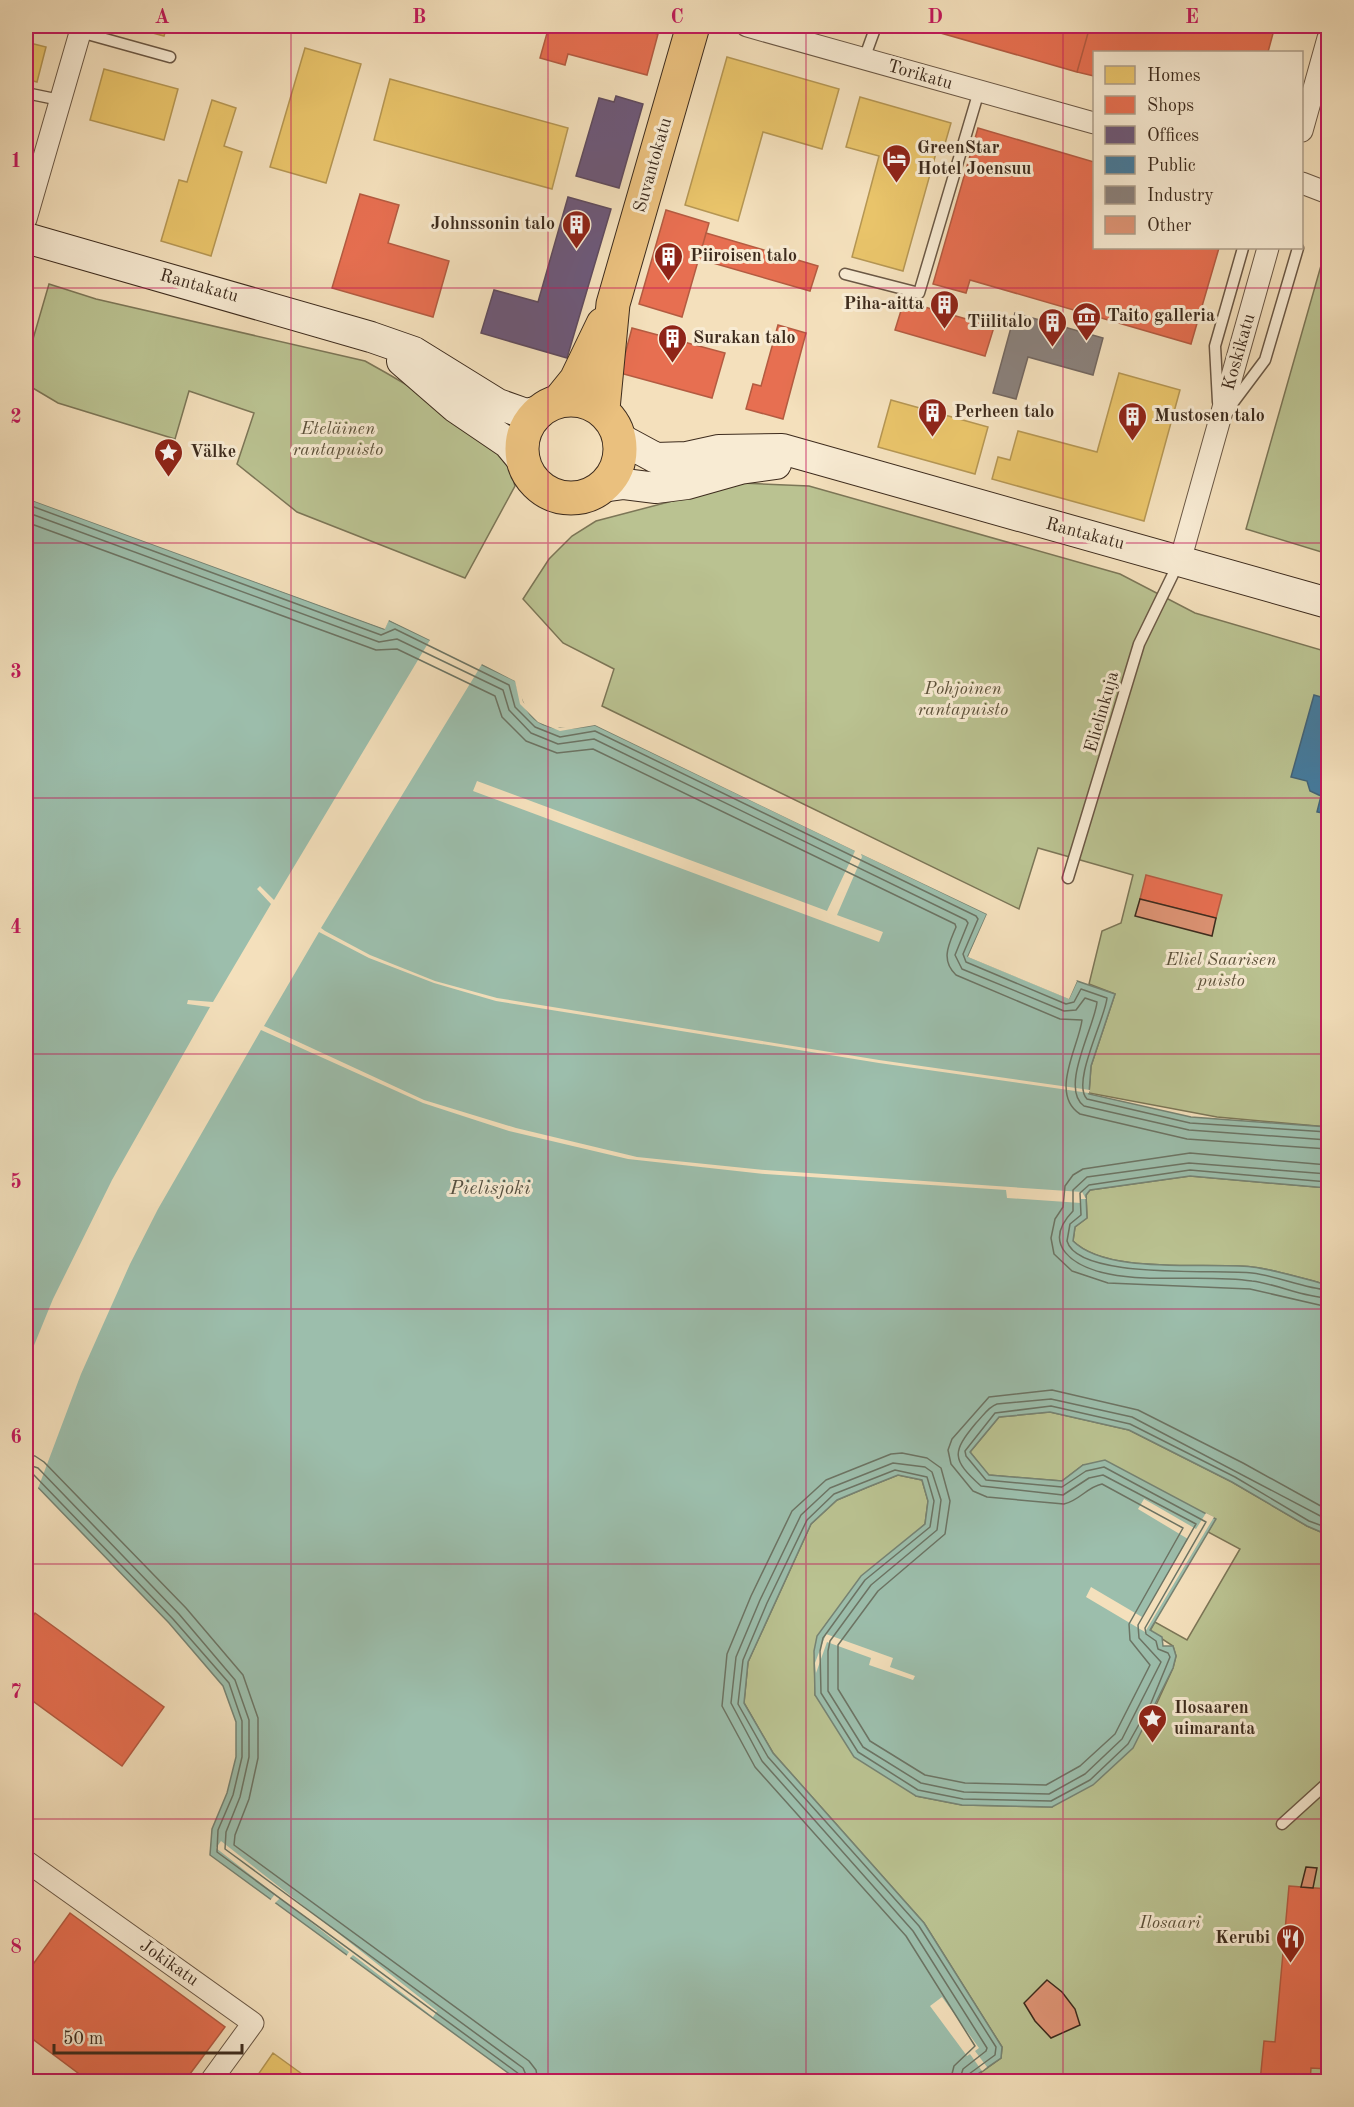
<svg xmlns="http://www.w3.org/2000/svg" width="1354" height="2107" font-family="'Old Standard TT',serif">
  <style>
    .green { fill: #bac291; stroke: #7c7657; stroke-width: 1.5 }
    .water { fill: #9cbeac; stroke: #768373; stroke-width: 1.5 }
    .pier { fill: #f4e0bc }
    .homes { fill: #e9c46a; stroke: #b59653; stroke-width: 1.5 }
    .shops { fill: #e76f51; stroke: #b45b41; stroke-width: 1.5 }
    .offices { fill: #6d597a; stroke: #5f4b5e; stroke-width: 1.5 }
    .public { fill: #457b9d; stroke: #436377; stroke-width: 1.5 }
    .industry { fill: #8a817c; stroke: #736760; stroke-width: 1.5 }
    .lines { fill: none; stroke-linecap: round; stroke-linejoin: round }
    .shore { stroke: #6c7464; stroke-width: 1.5 }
    .building { fill: #dd9374; stroke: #3d2b1d; stroke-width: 1.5 }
    .lane-casing { stroke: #6b5845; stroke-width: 13 }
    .street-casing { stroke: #6b5845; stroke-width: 23 }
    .secondary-casing { stroke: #3d2b1d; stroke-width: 32 }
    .primary-casing { stroke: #3d2b1d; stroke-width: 35 }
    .lane { stroke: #f8ebd3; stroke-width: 10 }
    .street { stroke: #f8ebd3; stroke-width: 21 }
    .secondary { stroke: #f8ebd3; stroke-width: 30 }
    .primary { stroke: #eac07e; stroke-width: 33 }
    .grid { fill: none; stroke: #c2185b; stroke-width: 1.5; stroke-opacity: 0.55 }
    .labels { text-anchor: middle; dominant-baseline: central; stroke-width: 6; stroke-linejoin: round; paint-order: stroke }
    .street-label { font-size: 18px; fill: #3d2b1d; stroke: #f8ebd3 }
    .poi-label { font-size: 18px; font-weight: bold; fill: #3d2b1d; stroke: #f8ebd3; text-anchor: start }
    .park-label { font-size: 18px; font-style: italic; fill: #5c513a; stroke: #f8ebd3 }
    .water-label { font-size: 20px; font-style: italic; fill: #555041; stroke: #f8ebd3 }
    .neatline { fill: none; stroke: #c2185b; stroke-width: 2 }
    .grid-label { font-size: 20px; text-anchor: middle; font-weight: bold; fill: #c2185b }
  </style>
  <rect width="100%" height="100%" fill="#f4e0bc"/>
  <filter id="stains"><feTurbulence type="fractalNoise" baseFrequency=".00333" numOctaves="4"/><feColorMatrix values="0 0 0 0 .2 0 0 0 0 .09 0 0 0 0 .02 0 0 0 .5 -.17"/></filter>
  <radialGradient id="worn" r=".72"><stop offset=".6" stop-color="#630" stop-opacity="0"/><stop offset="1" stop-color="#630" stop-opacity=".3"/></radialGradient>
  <path class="green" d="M1324,255H1328V554L1246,529Z
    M49,284L96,299L365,361C394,377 492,433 506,459C511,466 512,477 515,486L465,578L297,512L237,464L254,413L189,391L175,439L58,403L26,384V363Z
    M741,483L809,486L1120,574L1195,613L1328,652V1127L1217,1117L1089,1093L1091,1066L1115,994L1089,984L1102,931L1121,923L1133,875L1038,848L1019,909L602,706L614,669L563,643L523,599L549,559L572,536L596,521Z
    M1190,1176L1328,1188V1285C1304,1279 1277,1270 1252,1267C1204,1262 1108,1275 1073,1241L1075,1227L1087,1218L1086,1195L1090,1190Z
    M1050,1412L1129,1430L1232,1482L1307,1526L1328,1535V2081H974L972,2079L1001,2058L1002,2047L924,1923L773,1753L744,1703L748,1662L811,1524L837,1500L868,1487L898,1475L922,1480L928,1501L925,1524L830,1619C808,1648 816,1661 815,1695L916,1796L962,1805L1052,1807L1156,1705L1173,1668L1176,1656L1173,1646L1150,1631L1155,1622L1187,1640L1240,1549L1208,1532L1215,1519L1083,1465L1062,1481L988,1475L970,1452L999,1417Z"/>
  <path class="water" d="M26,498L384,629L388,620L516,681C526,729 551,734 595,725L987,914L968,956L1069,998L1077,981L1115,994L1091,1066L1089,1094L1191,1117L1328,1127V1188L1190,1176L1090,1190L1086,1195L1087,1218L1075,1227L1073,1241C1107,1275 1204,1262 1252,1267C1277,1270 1304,1279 1328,1285V1535L1307,1526L1232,1482L1129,1430L1050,1412L999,1417L970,1452L989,1475L1062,1481L1083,1465L1105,1460L1216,1519L1150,1630L1162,1637L1163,1646H1173L1176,1656L1173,1668L1133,1748L1093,1785L1052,1807L962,1805L916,1796L854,1757L815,1695L814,1651L817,1636L861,1576L925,1524L928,1501L922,1480L898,1475L868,1487L837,1500L811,1524L748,1662L744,1703L773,1753L924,1923L1002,2047L1001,2058L972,2078L974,2081H519L210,1855L212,1829L227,1793L236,1757V1722L223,1686L169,1623L26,1475Z"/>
  <path class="pier" d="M26,495L383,626L386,618L389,617L518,680L523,702L539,719L560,728L595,722L989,912L972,955L1067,995L1074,979L1077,981L1069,999L968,957L987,914L861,854L862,857L837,915L883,932L879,942L473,791L477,781L827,911L855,851L595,725L560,731L538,722L520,704L515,681L482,664L321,928L325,931L370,955L435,981L497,998L879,1060L1090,1090L1089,1093L879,1063L496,1001L434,983L369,958L319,932L264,1026L424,1100L516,1128L637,1157L765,1170L1082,1192L1086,1199H1081V1203L1007,1198L1006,1190L765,1174L628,1159L509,1131L423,1103L261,1030L158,1209L130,1264L81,1374L37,1491L26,1479V1365L53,1299L112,1180L210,1007L187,1004L188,1000L213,1002L271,904L257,889L260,886L274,900L430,640L389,620L385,629L26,498Z
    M1144,1499L1196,1529L1206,1513L1214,1517L1145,1632L1086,1597L1091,1587L1142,1617L1188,1539L1138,1509Z
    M826,1634L893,1658L890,1667L915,1676L913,1680L869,1665L871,1658L827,1642L816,1673L815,1663Z
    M221,1841L437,2011L433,2017L353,1955L348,1960L345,1958L349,1952L280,1898L273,1905L269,1902L275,1894L216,1848Z
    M942,1997L979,2048L975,2051L987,2067L982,2071L970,2054L967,2056L930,2006Z"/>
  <path class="homes" d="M127,26H167L164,36Z
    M26,42L46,47L37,82L26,79Z
    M305,48L361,64L326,183L270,167Z
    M727,57L839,89L822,149L763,132L738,221L685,205Z
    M104,69L178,89L164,140L90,120Z
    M390,79L568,128L552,189L374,140Z
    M860,97L951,123L942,154L936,153L903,271L852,257L879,156L846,147Z
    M212,100L236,108L224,146L242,152L211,256L161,241L179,180L187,182Z
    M1119,373L1180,390L1144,521L992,479L998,457L1010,460L1018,431L1097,452Z
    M891,400L988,427L975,474L878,447Z
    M273,2053L313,2082H253Z"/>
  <path class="shops" d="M549,26H625L658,34L647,75L568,54L565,65L540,58Z
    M916,26H1090L1077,72Z
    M1090,26H1275L1268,52H1094V76L1077,72Z
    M978,128L1094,162V248H1219L1191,344L970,280L966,293L933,284Z
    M360,194L399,205L388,243L449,261L433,317L332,288Z
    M666,210L709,223L682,317L639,304Z
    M706,233L818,266L810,291L699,259Z
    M904,301L994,327L985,356L895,330Z
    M778,325L806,333L783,419L746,409L753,384L761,386Z
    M632,328L725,353L712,398L620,373Z
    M1146,875L1222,895L1216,918L1140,899Z
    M35,1613L164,1707L122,1766L26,1696V1626Z
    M1289,1886L1328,1889V2069L1311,2068L1310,2082H1260L1264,2041L1275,2042Z
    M70,1913L225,2027L184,2082H90L26,2034V2027L31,2019L26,2015V1974Z"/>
  <path class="offices" d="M616,96L643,104L619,188L576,176L599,98L614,102Z
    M568,197L611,209L567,358L481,333L494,290L538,302Z"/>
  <path class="public" d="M1314,695L1328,699V814L1317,812L1321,796L1310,791L1307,781L1291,777Z"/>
  <path class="industry" d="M1015,313L1103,338L1093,375L1028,357L1016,399L993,393Z"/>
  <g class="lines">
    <path class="shore" d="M26,504L381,635L395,629L509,685L515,707L535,727L560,737L595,731L976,916L978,919L963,954L966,962L1066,1004L1074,1002L1081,989L1107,998C1105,1019 1071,1083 1087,1099L1190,1123L1328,1132
      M26,512L379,642L397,639L503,690L509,710L531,733L558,744L594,739L966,920L968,923L955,955L962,969L1064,1011L1076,1010L1085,998L1097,1002C1095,1026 1059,1088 1084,1106L1189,1130L1328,1140
      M26,522L376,650L397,649L495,696L502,717L526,741L557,753L593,749L955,924L956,927C949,944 940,960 956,975L1060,1019L1082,1020C1079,1046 1049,1094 1080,1114L1187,1139L1328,1149
      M1328,1165L1190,1153L1083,1169L1073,1175L1065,1186L1063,1207L1055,1219L1051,1238L1054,1254L1072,1271L1108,1283L1250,1289L1328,1307
      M1328,1174L1189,1163L1087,1177L1073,1190V1211C1040,1245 1074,1267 1109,1274C1152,1283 1207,1274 1252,1281C1277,1284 1303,1297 1328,1298
      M1328,1182L1190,1170L1089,1185L1080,1193L1081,1215L1070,1224L1067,1241C1078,1280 1216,1269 1252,1273C1278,1276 1303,1288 1328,1290
      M26,1455L35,1456L44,1462L186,1608L243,1675L258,1718V1758L249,1799L235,1835L234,1845L529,2061L536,2070L538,2082
      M26,1464L38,1468L179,1614L235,1680L249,1720V1757L240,1797L226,1832L225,1849L523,2068L529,2082
      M26,1471L32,1473L173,1619L229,1683L242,1721V1757L233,1795L218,1830L217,1852L519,2074L522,2082
      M950,2082L954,2066L975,2046L906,1936L755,1767L722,1706L727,1654L751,1596L792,1511L826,1480L891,1454L902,1453L927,1458L941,1468L950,1501L945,1534L878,1591L838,1645V1689L870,1741L925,1775L965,1783L1046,1785L1080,1766L1115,1734L1150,1665L1130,1640L1129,1624L1183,1528L1102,1484C1087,1487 1079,1501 1064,1504L987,1497L973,1491L951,1464L948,1450L952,1439L989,1397L1052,1390L1138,1410L1243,1463L1328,1510
      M959,2082L963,2069L986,2051L987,2048L913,1931L762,1761L731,1703L736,1657L760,1600L801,1515L830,1488L893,1463L925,1467L932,1472L941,1500L937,1530L871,1585L830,1641L828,1651V1691L863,1747L921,1783L964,1792L1049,1794L1085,1774L1122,1739L1161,1662L1139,1638L1138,1625L1196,1524L1103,1475L1089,1478L1063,1495L981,1486C951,1459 952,1452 976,1423C983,1416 988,1407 997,1404L1051,1399L1132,1417L1328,1520
      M967,2082L969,2074L995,2055L996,2047L919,1926L768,1757L738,1704L743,1660L767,1603L807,1520L834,1494L895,1470L927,1477L934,1501L930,1527L865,1580L823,1638L820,1651L821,1693L858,1752L918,1790L963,1799L1051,1801L1090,1780L1128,1744L1151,1703L1170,1657L1168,1653L1158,1649L1156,1641L1146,1634L1145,1628L1206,1522L1104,1467L1086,1471L1062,1487L986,1480L966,1456L965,1451L995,1413L1051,1406L1130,1424L1235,1477L1309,1521L1328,1528"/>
  </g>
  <path class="building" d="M1140,899L1216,918L1212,936L1135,916Z
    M1306,1867L1317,1868L1313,1888L1301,1887Z
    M1047,1980L1062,1992L1075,2009L1080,2025L1051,2038L1035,2021L1024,2003Z"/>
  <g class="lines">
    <defs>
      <path id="lane" d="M80,32L170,57
        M864,59L876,26
        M26,93L60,100
        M845,274L919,293L979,91
        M1218,402L1215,346L1243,248
        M1229,408L1265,360L1298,248
        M1068,878L1139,644L1178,564
        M1282,1824L1325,1785L1328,1784"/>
      <path id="street" d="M747,26L1094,123
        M1302,131L1328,38
        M1302,183L1328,193
        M26,219L82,26
        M1180,561L1268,248
        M26,1861L253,2023L210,2082"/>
      <path id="secondary" d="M26,238L371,337L414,352L498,404L526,414L540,411
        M402,361L455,407L508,443L523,461
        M619,438L656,458L687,457L719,450L782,449L1328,603
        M602,487L624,484L656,488L687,484L740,469L776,464"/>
      <path id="primary" d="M522 449a49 49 0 1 1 98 0a49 49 0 1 1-98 0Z
        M559,401L576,380L603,324
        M603,409L613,304L693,26"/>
    </defs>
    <use href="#lane" class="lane-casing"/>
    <use href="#street" class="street-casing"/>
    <use href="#secondary" class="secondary-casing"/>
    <use href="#primary" class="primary-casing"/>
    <use href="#lane" class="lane"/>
    <use href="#street" class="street"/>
    <use href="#secondary" class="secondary"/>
    <use href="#primary" class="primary"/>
  </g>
  <path class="grid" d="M291,26V2082M548,26V2082M806,26V2082M1063,26V2082M26,288H1328M26,543H1328M26,798H1328M26,1054H1328M26,1309H1328M26,1564H1328M26,1819H1328"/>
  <defs>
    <symbol id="hotel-pin" viewBox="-11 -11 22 30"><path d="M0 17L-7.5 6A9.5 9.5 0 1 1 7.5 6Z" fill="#8f2418" stroke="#f8ebd3"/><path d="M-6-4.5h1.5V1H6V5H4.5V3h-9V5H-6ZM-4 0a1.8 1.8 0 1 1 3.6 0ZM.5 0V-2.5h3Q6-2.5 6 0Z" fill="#fff"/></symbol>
    <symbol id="building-pin" viewBox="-11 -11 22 30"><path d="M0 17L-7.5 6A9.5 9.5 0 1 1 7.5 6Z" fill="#8f2418" stroke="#f8ebd3"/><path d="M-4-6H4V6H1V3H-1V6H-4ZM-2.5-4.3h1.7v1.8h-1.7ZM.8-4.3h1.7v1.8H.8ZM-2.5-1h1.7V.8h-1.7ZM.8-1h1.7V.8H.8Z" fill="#fff"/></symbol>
    <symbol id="museum-pin" viewBox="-11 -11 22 30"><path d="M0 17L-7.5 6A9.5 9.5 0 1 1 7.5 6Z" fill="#8f2418" stroke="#f8ebd3"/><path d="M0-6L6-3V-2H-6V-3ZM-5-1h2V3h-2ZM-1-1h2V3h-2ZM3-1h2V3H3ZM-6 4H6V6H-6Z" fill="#fff"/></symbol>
    <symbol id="sight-pin" viewBox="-11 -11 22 30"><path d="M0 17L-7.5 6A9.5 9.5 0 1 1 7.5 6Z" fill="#8f2418" stroke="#f8ebd3"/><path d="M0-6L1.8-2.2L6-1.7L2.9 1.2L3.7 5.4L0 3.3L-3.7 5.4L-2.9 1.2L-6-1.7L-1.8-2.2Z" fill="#fff"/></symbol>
    <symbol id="restaurant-pin" viewBox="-11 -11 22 30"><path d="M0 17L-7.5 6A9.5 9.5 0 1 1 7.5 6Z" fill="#8f2418" stroke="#f8ebd3"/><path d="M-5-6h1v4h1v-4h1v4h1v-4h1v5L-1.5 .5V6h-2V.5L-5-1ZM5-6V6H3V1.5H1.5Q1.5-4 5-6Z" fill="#fff"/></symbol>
  </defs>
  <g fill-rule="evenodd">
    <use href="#hotel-pin" x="880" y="142" width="33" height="45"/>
    <use href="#building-pin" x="560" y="208" width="33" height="45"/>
    <use href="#building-pin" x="652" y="240" width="33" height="45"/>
    <use href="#building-pin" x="928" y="288" width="33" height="45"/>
    <use href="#museum-pin" x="1070" y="300" width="33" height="45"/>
    <use href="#building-pin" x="1036" y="306" width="33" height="45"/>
    <use href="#building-pin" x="656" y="322" width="33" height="45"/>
    <use href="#building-pin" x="916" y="396" width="33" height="45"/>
    <use href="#building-pin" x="1116" y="400" width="33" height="45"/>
    <use href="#sight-pin" x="152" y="436" width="33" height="45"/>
    <use href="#sight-pin" x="1136" y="1702" width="33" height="45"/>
    <use href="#restaurant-pin" x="1274" y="1922" width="33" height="45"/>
  </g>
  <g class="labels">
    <g class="street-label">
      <text transform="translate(920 75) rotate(16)">Torikatu</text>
      <text transform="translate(653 165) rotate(-74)">Suvantokatu</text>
      <text transform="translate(199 286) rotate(16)">Rantakatu</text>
      <text transform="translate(1239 352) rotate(-74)">Koskikatu</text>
      <text transform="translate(1085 534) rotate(15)">Rantakatu</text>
      <text transform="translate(1102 712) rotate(-74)">Elielinkuja</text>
      <text transform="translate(169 1963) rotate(35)">Jokikatu</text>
    </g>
    <g class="poi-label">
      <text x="917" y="148">GreenStar<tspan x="917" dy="21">Hotel Joensuu</tspan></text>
      <text x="555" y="224" text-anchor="end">Johnssonin talo</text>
      <text x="690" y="256">Piiroisen talo</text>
      <text x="924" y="304" text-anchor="end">Piha-aitta</text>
      <text x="1107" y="316">Taito galleria</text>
      <text x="1032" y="322" text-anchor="end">Tiilitalo</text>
      <text x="693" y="338">Surakan talo</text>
      <text x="954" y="412">Perheen talo</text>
      <text x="1154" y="416">Mustosen talo</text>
      <text x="190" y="452">Välke</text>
      <text x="1174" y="1708">Ilosaaren<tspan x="1174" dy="21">uimaranta</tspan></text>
      <text x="1270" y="1938" text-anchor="end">Kerubi</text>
    </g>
    <g class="park-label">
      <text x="338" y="429">Eteläinen<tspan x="338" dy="21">rantapuisto</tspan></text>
      <text x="963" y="689">Pohjoinen<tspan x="963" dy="21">rantapuisto</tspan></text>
      <text x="1221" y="960">Eliel Saarisen<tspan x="1221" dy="21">puisto</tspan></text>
      <text x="1170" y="1923">Ilosaari</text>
    </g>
    <g class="water-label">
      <text x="490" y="1189">Pielisjoki</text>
    </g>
  </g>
  <rect width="1354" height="2107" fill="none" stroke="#f4e0bc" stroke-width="66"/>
  <rect x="1093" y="51" width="210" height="198" fill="#f8ebd3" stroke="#ad9e8a" stroke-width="1.5"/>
  <rect x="1105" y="66" width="30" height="18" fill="#e9c46a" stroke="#ad9e8a" stroke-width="1.5"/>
  <text x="1147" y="81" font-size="18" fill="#3d2b1d">Homes</text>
  <rect x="1105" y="96" width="30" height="18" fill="#e76f51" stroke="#ad9e8a" stroke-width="1.5"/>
  <text x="1147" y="111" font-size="18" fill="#3d2b1d">Shops</text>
  <rect x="1105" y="126" width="30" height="18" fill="#6d597a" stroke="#ad9e8a" stroke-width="1.5"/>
  <text x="1147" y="141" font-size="18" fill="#3d2b1d">Offices</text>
  <rect x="1105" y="156" width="30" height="18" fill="#457b9d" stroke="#ad9e8a" stroke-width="1.5"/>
  <text x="1147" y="171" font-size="18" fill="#3d2b1d">Public</text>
  <rect x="1105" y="186" width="30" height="18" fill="#8a817c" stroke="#ad9e8a" stroke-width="1.5"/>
  <text x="1147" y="201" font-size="18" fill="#3d2b1d">Industry</text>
  <rect x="1105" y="216" width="30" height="18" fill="#dd9374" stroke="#ad9e8a" stroke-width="1.5"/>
  <text x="1147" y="231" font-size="18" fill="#3d2b1d">Other</text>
  <path d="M54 2044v9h188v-9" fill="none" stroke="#3d2b1d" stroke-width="3"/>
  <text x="63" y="2044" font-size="18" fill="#3d2b1d" stroke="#f8ebd3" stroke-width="4.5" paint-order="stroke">50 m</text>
  <rect x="33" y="33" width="1288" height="2041" class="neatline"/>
  <g class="grid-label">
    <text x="162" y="23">A</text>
    <text x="419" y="23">B</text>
    <text x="677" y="23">C</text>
    <text x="935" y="23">D</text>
    <text x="1192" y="23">E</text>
    <text x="16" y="167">1</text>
    <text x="16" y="423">2</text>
    <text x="16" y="678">3</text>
    <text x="16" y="933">4</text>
    <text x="16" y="1188">5</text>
    <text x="16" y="1443">6</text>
    <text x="16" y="1698">7</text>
    <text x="16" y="1953">8</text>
  </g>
  <rect width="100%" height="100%" filter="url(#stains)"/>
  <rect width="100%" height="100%" fill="url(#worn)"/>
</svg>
